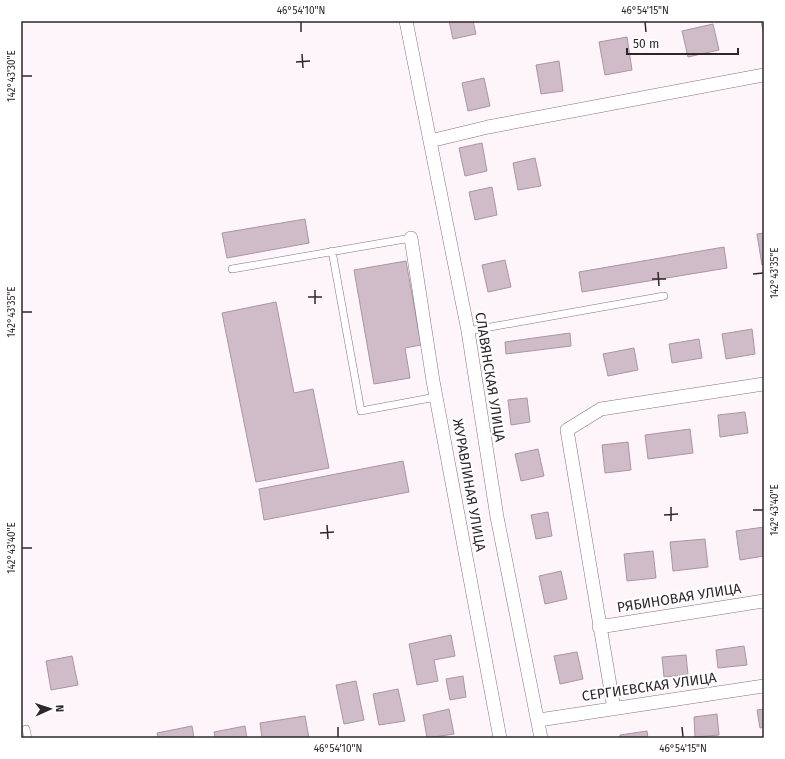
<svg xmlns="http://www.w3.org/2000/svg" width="785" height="759" font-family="'Fira Sans',sans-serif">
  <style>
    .building { fill: #d0bbc9; stroke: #aa95a3 }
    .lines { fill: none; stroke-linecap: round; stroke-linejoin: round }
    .lane-casing { stroke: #85717e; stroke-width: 8 }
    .street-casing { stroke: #85717e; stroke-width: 14 }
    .lane { stroke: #fff; stroke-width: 7 }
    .street { stroke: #fff; stroke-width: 13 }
    .ticks { fill: none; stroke: #2e262b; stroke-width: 1.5 }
    .labels { text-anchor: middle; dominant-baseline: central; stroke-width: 4; stroke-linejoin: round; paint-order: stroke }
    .street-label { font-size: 14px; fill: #2e262b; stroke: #fff }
    .neatline { fill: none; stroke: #2e262b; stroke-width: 1.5 }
    .ticks-label { font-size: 10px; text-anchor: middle; fill: #2e262b }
  </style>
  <rect width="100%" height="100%" fill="#fef5fb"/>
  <path class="building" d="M449,21H473L476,34L453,39Z
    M761,21H764V36Z
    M713,24L719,50L688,57L682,31Z
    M627,37L632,70L605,75L599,42Z
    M559,61L563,91L541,94L536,65Z
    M484,78L490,106L468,111L462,83Z
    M482,143L487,171L465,176L459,148Z
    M535,158L541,186L518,190L513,163Z
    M492,187L497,215L475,220L469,192Z
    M305,219L309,243L227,258L222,233Z
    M764,233V265H762L757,234Z
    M724,247L727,268L582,292L579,272Z
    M505,260L511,287L488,292L482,265Z
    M406,261L421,345L405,348L410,378L374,384L354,270Z
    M276,302L294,393L313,389L329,468L256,482L222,313Z
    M752,329L755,354L726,359L722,334Z
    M570,333L571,346L506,354L505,342Z
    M699,339L702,358L672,363L669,344Z
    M634,348L638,370L608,376L603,354Z
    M527,398L530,422L511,425L508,400Z
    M745,412L748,433L720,437L718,415Z
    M690,429L693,453L648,459L645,435Z
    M628,442L631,470L605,473L602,445Z
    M538,449L544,476L521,481L515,454Z
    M403,461L409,492L264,520L259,489Z
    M548,512L552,536L536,539L531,515Z
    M764,527V556L740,560L736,531Z
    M705,539L708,567L673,571L670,542Z
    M653,551L656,578L627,581L624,554Z
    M561,571L567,599L545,604L539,576Z
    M451,635L455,656L434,660L438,681L417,685L409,644Z
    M744,646L747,665L718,668L716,650Z
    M577,652L583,679L560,684L554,656Z
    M686,655L688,675L664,677L662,657Z
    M72,656L78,685L51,690L46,661Z
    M463,676L466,697L450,700L446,679Z
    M356,681L364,720L344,724L336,685Z
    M398,689L405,721L379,725L373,694Z
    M449,709L454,734L427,738L423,715Z
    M764,709V727L760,728L757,710Z
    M717,714L719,735L695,737L694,717Z
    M305,716L309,738H262L260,723Z
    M192,726L194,738H158L157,733Z
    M245,726L247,738H215L214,732Z
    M647,731L648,738H620V735Z"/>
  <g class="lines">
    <defs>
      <path id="lane" d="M332,251L361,411L436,397
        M232,269L411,238
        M468,331L664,296
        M26,729L28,738"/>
      <path id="street" d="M406,21L468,331L497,517L541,738
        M430,141L488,127L764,75
        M411,238L433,381L500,738
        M599,627L764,601
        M614,709L567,430L601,409L764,384
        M539,720L764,686"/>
    </defs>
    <use href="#lane" class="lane-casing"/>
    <use href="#street" class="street-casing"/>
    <use href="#lane" class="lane"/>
    <use href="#street" class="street"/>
  </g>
  <path class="ticks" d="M301,22V32M645,22L646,32M302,54L303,68M296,62L310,61M22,76H32M658,272L659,286M753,274L763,273M652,279H666M315,290V304M308,297H322M22,312H32M671,507V521M753,510H763M664,515L678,514M327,525L328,539M320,533L334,532M22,548H32M338,727V737M682,727L683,737"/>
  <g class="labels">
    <g class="street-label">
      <text transform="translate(490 377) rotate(81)">СЛАВЯНСКАЯ УЛИЦА</text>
      <text transform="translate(469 485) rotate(80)">ЖУРАВЛИНАЯ УЛИЦА</text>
      <text transform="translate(679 598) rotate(-9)">РЯБИНОВАЯ УЛИЦА</text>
      <text transform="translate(649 687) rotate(-8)">СЕРГИЕВСКАЯ УЛИЦА</text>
    </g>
  </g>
  <rect width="785" height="759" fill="none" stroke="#ffffff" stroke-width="44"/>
  <g transform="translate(50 709) rotate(87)" stroke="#ffffff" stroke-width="3" paint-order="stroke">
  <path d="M0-3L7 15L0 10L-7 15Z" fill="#2e262b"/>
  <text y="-6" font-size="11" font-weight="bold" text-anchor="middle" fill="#2e262b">N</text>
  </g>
  <path d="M627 48v6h111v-6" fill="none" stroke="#2e262b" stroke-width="2"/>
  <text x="633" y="48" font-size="12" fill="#2e262b" stroke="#ffffff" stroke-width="3" paint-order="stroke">50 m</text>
  <rect x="22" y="22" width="741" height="715" class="neatline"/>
  <g class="ticks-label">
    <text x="301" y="14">46°54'10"N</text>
    <text x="645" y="14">46°54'15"N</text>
    <text transform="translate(11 76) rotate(-90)" y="4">142°43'30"E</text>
    <text transform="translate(774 273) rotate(-90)" y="4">142°43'35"E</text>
    <text transform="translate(11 312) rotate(-90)" y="4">142°43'35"E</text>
    <text transform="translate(774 510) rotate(-90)" y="4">142°43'40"E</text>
    <text transform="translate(11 548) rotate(-90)" y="4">142°43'40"E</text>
    <text x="338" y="752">46°54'10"N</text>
    <text x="683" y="752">46°54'15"N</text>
  </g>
</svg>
